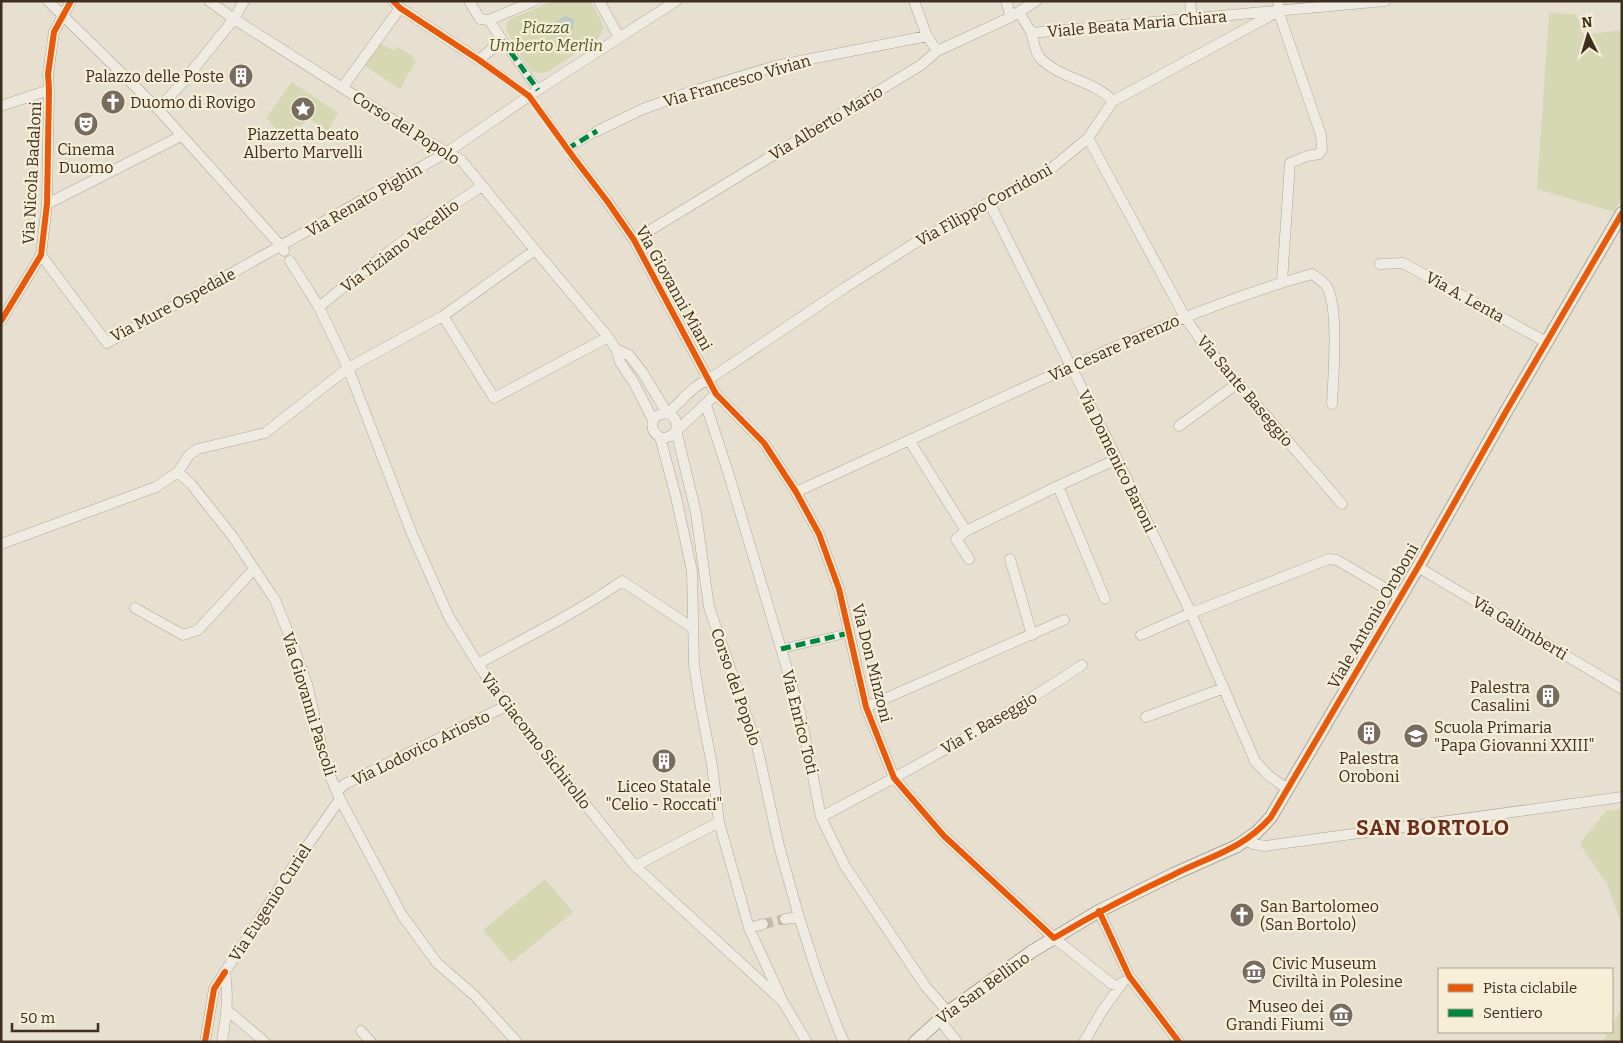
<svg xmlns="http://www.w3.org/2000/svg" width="1623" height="1043" font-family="Bitter,serif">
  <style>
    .green { fill: #d6d7b3 }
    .water { fill: #bcccc2 }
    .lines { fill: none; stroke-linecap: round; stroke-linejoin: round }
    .pedestrian-tunnel { stroke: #c5bcae; stroke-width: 8; stroke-dasharray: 8 4; stroke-linecap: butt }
    .minor-tunnel { stroke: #c5bcae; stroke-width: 10; stroke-dasharray: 10 5; stroke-linecap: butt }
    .pedestrian-casing { stroke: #ada599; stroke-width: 9 }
    .minor-casing { stroke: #ada599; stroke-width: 11 }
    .tertiary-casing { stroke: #ada599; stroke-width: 14 }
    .pedestrian { stroke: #efebe3; stroke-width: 8 }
    .minor { stroke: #efebe3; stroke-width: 10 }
    .tertiary { stroke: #efebe3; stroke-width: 12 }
    .quiet { stroke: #00873e; stroke-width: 5; stroke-dasharray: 10 5; stroke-linecap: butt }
    .cycleway-casing { stroke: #f7eed8; stroke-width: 9 }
    .cycleway { stroke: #e8590c; stroke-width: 6 }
    .labels { text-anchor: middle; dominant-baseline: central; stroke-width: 4.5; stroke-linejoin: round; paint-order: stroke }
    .street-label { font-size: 16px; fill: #3d2e20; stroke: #f7eed8 }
    .park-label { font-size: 16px; font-style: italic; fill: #4d5a26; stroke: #f7eed8 }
    .poi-label { font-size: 16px; fill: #3d2e20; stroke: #f7eed8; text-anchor: start }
    .district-label { font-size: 21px; font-weight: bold; letter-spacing: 1px; fill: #6b2e1e; stroke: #f7eed8 }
  </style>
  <rect width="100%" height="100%" fill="#e7e0d1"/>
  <path class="green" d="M553,1H591L604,27L598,39L547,72L540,73L533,72L528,67L507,32L506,23L510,19Z
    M1549,13L1576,14L1584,35L1622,30V198L1614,212L1537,189Z
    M380,43L394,51L397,47L413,56L412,59L416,61L400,89L365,66Z
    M292,82L338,113L327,132L310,119L285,138L266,118Z
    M1622,809V938L1621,923L1607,884L1585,852L1580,843L1606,811Z
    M545,879L573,912L511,963L483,930Z
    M1622,981V1042H1602L1608,1032H1612V1025L1620,1011Z"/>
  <path class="water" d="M565,16L570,17L574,21L573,28L559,37L551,36L548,32L549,26Z"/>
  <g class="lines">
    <path class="pedestrian-tunnel" d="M534,103L543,114"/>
    <path class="minor-tunnel" d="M763,924L785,919"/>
    <defs>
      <path id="pedestrian" d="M502,40L538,90
        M479,60L521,90L534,103
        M543,114L574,158
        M567,149L597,131
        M781,649L849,633"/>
      <path id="minor" d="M48,1L158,109L281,246L284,251
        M209,1L234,19L423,139L461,160L535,250L608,337L616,349L620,362L634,383L653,420C651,428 653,433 660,437L676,497L692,571L694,665L700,703L712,765L719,822L749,928L783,1002L807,1042
        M393,1L400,8L479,60L502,40L489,20
        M469,1L480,19L489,20L534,1
        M599,1L619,37
        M914,1L927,36L937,51
        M1006,1L1011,17
        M1190,1L1192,19
        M1278,1L1280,16L1321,135L1322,149L1319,154L1307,156L1290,163L1282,282
        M1019,12C1023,19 1027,25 1031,32C1034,40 1034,51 1040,58C1061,79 1093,80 1113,101
        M1031,33L1385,1
        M342,88L400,8
        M1,106L49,90
        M158,109L183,82L234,19L244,1
        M597,131L643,109L687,93L775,66L927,36
        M1088,138L1185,317L1200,339L1342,504
        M574,158L607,201L634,240L716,394L764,443L796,492L819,534L839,589L866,707L894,778L944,836L1054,938L1112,984L1119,986
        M989,202L1117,459L1191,613L1255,761L1268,775L1287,789
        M47,204L181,136
        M634,240L921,65L937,51L1011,17L1036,1
        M41,255L107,343L446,153L538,90L676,1
        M290,261L319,307L348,368L412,534L449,617L478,664L506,706L635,866L779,998
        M1380,264L1403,263L1546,342
        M319,307C371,264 425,223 482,186
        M443,316L494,398L608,337
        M1,321L41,255L47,204L49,90L48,74L54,32L71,1
        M616,349L629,355L643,373L667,413C675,416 678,422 676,430L696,513L709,607L757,746L779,846L799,917L817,973L839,1031L844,1042
        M706,405L728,472L800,712L821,817L845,866L926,987L948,1012
        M653,420C659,411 664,416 670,411C683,400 692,386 708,380L846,287L915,243L1052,168L1088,138L1113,101L1279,11
        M1179,426L1238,383
        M660,437L664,438L671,436L716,394
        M909,440L966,531
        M178,472L191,484L233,537L275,600L290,637L307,684L327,769L340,799L402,915L437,963L475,996L517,1042
        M796,492C874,456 952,420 1030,385C1122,343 1214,301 1312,274C1316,277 1321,280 1325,284C1340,302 1333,379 1332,404
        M1,544L156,487L178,472L189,455L198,449L265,433L348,368L443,316L535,250
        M969,559L956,539L966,531L1058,486
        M1010,559L1032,635
        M1418,567L1622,689
        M1105,599L1058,486L1117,459
        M135,608L183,635L198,630L254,569
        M1141,635L1191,613L1329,559L1337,560L1400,597
        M478,664C526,637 577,613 622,581L693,628
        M866,707L1064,620
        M1146,717L1224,688
        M337,791L345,784L506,706
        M821,817C910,770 999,721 1082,665
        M1246,840L1253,844L1265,846L1622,797
        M635,866L719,822
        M1099,911L1129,976L1179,1042
        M785,919L799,917
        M749,928L763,924
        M227,1010L265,1042
        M939,1019L957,1042
        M361,1031L371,1042
        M205,1042L214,989L300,856L340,799
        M222,1042C226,1017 229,997 225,972
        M1084,1042L1102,1011L1123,982"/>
      <path id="tertiary" d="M915,1042L948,1012L1031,952L1099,911L1174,874L1237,846L1257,832L1271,817L1418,567L1508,408L1622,213"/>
    </defs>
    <use href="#pedestrian" class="pedestrian-casing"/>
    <use href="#minor" class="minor-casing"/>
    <use href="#tertiary" class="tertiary-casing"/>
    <use href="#pedestrian" class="pedestrian"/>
    <use href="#minor" class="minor"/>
    <use href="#tertiary" class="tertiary"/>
    <path class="quiet" d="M502,40L538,90
      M567,149L597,131
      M781,649L849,633"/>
    <defs>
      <path id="cycleway" d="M393,1L400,8L479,60L529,96L574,158L607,201L634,240L716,394L764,443L796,492L819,534L839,589L866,707L894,778L944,836L1054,938C1093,915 1132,894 1173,875C1210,856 1242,850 1271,817L1418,567L1508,408L1622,213
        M1,321L41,255L47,204L49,90L48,74L54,32L71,1
        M1099,911L1129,976L1179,1042
        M205,1042L214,989L225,972"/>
    </defs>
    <use href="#cycleway" class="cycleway-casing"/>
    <use href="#cycleway" class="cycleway"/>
  </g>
  <defs>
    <symbol id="building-disc" viewBox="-11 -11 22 22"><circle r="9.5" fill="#786c5e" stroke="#f7eed8"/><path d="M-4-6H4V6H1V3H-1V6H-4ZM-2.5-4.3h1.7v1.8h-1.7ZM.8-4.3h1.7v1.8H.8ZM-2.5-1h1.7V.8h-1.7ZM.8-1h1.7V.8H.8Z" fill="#fff"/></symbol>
    <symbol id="church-disc" viewBox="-11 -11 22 22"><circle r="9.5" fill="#786c5e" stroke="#f7eed8"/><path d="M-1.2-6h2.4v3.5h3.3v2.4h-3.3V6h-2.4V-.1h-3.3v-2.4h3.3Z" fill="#fff"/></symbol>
    <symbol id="sight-disc" viewBox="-11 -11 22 22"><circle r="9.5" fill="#786c5e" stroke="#f7eed8"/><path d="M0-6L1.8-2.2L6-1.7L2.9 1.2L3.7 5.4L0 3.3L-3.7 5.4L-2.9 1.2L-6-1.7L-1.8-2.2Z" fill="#fff"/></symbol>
    <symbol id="theatre-disc" viewBox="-11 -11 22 22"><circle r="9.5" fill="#786c5e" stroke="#f7eed8"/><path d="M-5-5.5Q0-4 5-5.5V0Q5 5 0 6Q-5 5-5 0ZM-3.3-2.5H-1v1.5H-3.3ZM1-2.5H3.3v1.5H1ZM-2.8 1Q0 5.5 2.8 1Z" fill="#fff"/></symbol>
    <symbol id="school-disc" viewBox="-11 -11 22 22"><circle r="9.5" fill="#786c5e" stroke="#f7eed8"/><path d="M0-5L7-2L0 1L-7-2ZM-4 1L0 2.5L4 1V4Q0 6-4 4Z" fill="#fff"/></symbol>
    <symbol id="museum-disc" viewBox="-11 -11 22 22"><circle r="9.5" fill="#786c5e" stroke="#f7eed8"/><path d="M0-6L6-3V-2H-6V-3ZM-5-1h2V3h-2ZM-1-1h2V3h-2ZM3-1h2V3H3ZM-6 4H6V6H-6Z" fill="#fff"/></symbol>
  </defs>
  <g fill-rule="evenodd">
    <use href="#building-disc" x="227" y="62" width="28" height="28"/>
    <use href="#church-disc" x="99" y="88" width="28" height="28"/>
    <use href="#sight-disc" x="289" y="95" width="28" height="28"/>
    <use href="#theatre-disc" x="72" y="110" width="28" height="28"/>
    <use href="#building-disc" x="1534" y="682" width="28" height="28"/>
    <use href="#building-disc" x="1355" y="719" width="28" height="28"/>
    <use href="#school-disc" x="1402" y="722" width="28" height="28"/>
    <use href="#building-disc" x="650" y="747" width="28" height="28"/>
    <use href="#church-disc" x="1228" y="901" width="28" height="28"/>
    <use href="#museum-disc" x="1240" y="958" width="28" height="28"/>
    <use href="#museum-disc" x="1327" y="1001" width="28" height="28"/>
  </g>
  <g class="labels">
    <g class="street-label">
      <text transform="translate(1137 24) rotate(-5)">Viale Beata Maria Chiara</text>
      <text transform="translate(737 81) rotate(-16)">Via Francesco Vivian</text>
      <text transform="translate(826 123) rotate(-31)">Via Alberto Mario</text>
      <text transform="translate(406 128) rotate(32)">Corso del Popolo</text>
      <text transform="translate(32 173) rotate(-87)">Via Nicola Badaloni</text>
      <text transform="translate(364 200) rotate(-30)">Via Renato Pighin</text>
      <text transform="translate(984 205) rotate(-29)">Via Filippo Corridoni</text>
      <text transform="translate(400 246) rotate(-37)">Via Tiziano Vecellio</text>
      <text transform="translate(674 288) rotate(61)">Via Giovanni Miani</text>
      <text transform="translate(1465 297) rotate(29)">Via A. Lenta</text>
      <text transform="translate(173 305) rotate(-28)">Via Mure Ospedale</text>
      <text transform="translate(1114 348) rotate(-24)">Via Cesare Parenzo</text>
      <text transform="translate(1245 391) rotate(50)">Via Sante Baseggio</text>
      <text transform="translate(1117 461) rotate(64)">Via Domenico Baroni</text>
      <text transform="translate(1373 616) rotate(-60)">Viale Antonio Oroboni</text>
      <text transform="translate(1520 628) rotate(31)">Via Galimberti</text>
      <text transform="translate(872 663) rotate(76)">Via Don Minzoni</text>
      <text transform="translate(736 687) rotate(71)">Corso del Popolo</text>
      <text transform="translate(309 704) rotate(73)">Via Giovanni Pascoli</text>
      <text transform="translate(800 722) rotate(76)">Via Enrico Toti</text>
      <text transform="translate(989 723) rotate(-30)">Via F. Baseggio</text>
      <text transform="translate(536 741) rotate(52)">Via Giacomo Sichirollo</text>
      <text transform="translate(421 748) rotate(-26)">Via Lodovico Ariosto</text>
      <text transform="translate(270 903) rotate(-57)">Via Eugenio Curiel</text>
      <text transform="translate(983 988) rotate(-36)">Via San Bellino</text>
    </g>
    <g class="park-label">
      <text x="546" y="27">Piazza<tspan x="546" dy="18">Umberto Merlin</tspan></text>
    </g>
    <g class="poi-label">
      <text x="224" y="76" text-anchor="end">Palazzo delle Poste</text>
      <text x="130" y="102">Duomo di Rovigo</text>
      <text x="303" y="134" text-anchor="middle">Piazzetta beato<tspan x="303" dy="18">Alberto Marvelli</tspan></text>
      <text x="86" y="149" text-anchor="middle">Cinema<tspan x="86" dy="18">Duomo</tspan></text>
      <text x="1530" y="687" text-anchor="end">Palestra<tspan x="1530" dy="18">Casalini</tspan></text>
      <text x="1434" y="727">Scuola Primaria<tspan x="1434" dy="18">"Papa Giovanni XXIII"</tspan></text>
      <text x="1369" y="758" text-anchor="middle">Palestra<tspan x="1369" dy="18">Oroboni</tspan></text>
      <text x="664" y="786" text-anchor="middle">Liceo Statale<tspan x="664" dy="18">"Celio - Roccati"</tspan></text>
      <text x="1260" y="906">San Bartolomeo<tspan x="1260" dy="18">(San Bortolo)</tspan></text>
      <text x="1272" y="963">Civic Museum<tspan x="1272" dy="18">Civiltà in Polesine</tspan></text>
      <text x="1324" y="1006" text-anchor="end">Museo dei<tspan x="1324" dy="18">Grandi Fiumi</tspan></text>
    </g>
    <g class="district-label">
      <text x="1433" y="828">SAN BORTOLO</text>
    </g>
  </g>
  <rect width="1623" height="1043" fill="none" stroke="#3d2e20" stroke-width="5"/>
  <rect x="1438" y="968" width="175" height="65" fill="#f7eed8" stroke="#ada18e"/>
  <rect x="1448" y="984" width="25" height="8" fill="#e8590c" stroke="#ada18e"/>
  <text x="1483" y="993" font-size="15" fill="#3d2e20">Pista ciclabile</text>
  <rect x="1448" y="1009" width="25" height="8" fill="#00873e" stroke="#ada18e"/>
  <text x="1483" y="1018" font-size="15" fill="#3d2e20">Sentiero</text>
  <g transform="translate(1588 35) rotate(355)" stroke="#f7eed8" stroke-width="4" paint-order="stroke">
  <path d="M0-4L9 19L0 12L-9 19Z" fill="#3d2e20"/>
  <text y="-8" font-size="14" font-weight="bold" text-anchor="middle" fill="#3d2e20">N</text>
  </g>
  <path d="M12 1023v8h86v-8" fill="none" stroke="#3d2e20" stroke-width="2.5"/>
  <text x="20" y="1023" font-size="15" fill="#3d2e20" stroke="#f7eed8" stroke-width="4" paint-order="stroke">50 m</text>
</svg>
